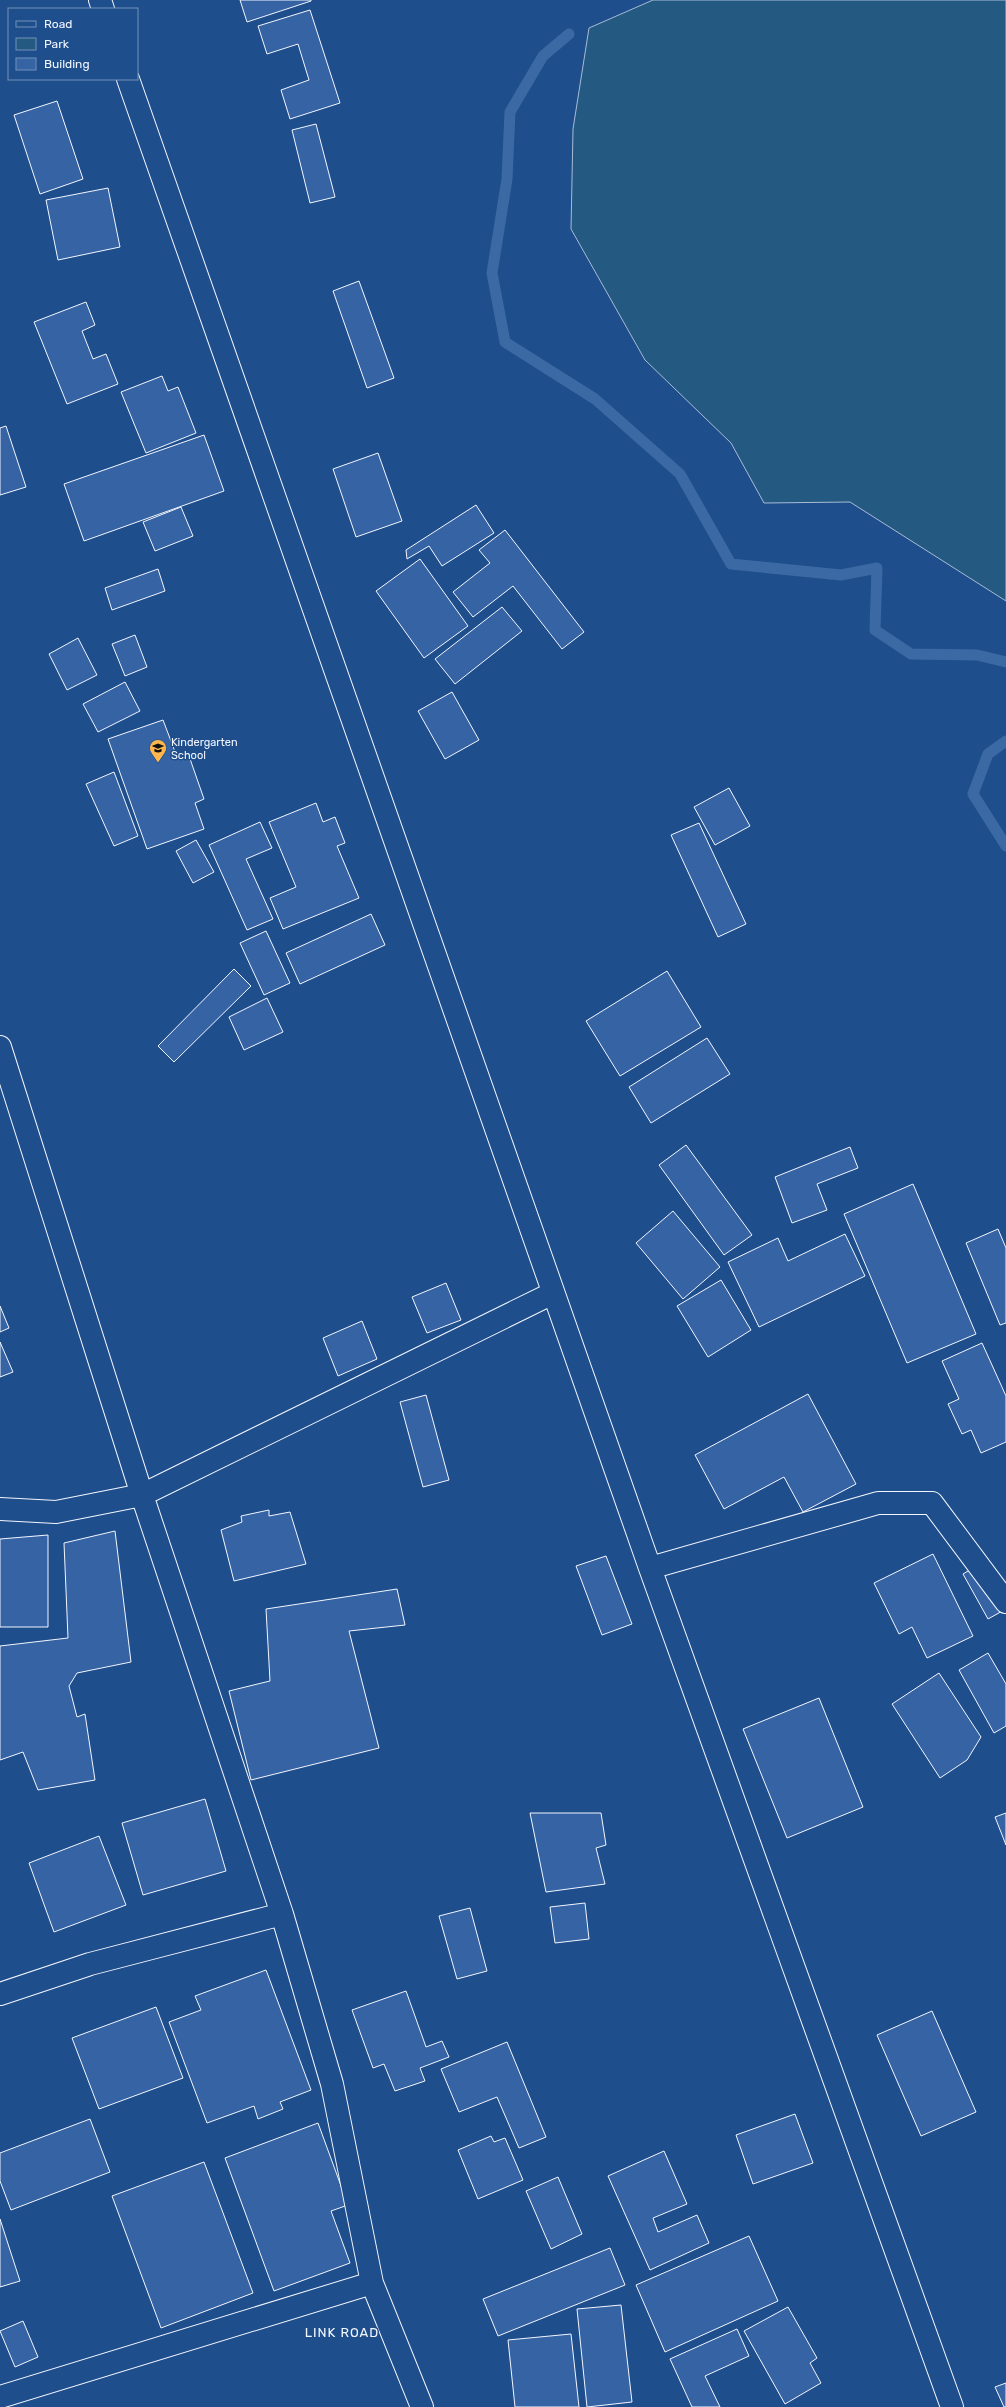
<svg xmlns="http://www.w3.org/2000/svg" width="1006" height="2407" font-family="Rubik,sans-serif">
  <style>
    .green { fill: #245a82; stroke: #a8bbd7 }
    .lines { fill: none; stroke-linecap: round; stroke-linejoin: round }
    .stream { stroke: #3b69a3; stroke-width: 11 }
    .building { fill: #3563a3; stroke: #f2f6ff }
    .minor-casing { stroke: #f2f6ff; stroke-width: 24 }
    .minor { stroke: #1f4e8c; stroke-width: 22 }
    .labels { text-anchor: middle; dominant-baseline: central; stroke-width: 3; stroke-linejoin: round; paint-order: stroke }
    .poi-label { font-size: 11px; fill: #f2f6ff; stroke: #1f4e8c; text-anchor: start }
    .quarter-label { font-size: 13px; letter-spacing: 1px; fill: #f2f6ff; stroke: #1f4e8c }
  </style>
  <rect width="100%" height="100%" fill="#1f4e8c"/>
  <path class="green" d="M653,0H1006V601L850,502L764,503L731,443L645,360L571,229L573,129L589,28Z"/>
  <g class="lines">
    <path class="stream" d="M569,34L543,56L510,112L507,179L492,273L505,342L595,399L680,474L731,564L841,575L877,568L875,630L911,654L977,655L1006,662
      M1006,741L988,754L973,794L1006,846"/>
  </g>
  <path class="building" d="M240,0H311V1L247,22Z
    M310,10L340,103L290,119L281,90L309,80L298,44L267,54L258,26Z
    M57,101L83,179L40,194L14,115Z
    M316,124L335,197L310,203L292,130Z
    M108,188L120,247L58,260L46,200Z
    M359,281L394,378L367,388L333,291Z
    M86,302L95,325L82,331L93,359L106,354L118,384L67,404L34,322Z
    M162,376L168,391L178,387L196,433L146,453L121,392Z
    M6,426L26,487L0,495V428Z
    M204,435L224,491L84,541L64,484Z
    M378,453L402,521L356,537L333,469Z
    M476,505L494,533L442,566L429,546L407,559L406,550Z
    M181,507L193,536L155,551L143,522Z
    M505,530L584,632L562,649L513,586L473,617L453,592L490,563L479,550Z
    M420,559L468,626L424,658L376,591Z
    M158,569L165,591L112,610L105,588Z
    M502,607L522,631L455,684L435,659Z
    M135,635L147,667L125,676L112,644Z
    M78,638L97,675L67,690L49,654Z
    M125,682L140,711L98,732L83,704Z
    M452,692L479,740L445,759L418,711Z
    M163,720L177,757L188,753L204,799L195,803L204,829L147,849L108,739Z
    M114,772L138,836L114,846L86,784Z
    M729,788L750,826L715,845L694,807Z
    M316,803L323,822L335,817L345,843L337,846L359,898L283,929L270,898L296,887L269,822Z
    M260,822L272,848L246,859L273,919L247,930L209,845Z
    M699,823L746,924L718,937L671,835Z
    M196,840L214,872L193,883L176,851Z
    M371,914L385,945L300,984L286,953Z
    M266,931L290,983L264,995L240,943Z
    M234,969L251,986L174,1062L158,1046Z
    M667,971L701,1027L620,1076L586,1021Z
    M267,998L283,1032L244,1050L229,1017Z
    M707,1038L730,1074L651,1123L629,1087Z
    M686,1145L752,1235L724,1255L659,1165Z
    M850,1147L858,1168L817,1184L827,1210L792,1223L775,1177Z
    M913,1184L976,1334L907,1363L844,1214Z
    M673,1211L720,1267L683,1299L636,1243Z
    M998,1229L1006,1248V1323L1000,1325L966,1243Z
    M845,1234L865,1276L759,1327L728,1262L778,1238L788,1261Z
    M721,1280L751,1330L708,1357L677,1306Z
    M446,1283L461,1320L427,1333L412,1297Z
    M0,1306L9,1328L0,1332Z
    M362,1321L377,1359L338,1376L323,1338Z
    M0,1342L13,1372L0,1377Z
    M982,1343L1006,1396V1442L981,1453L971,1430L962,1434L948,1404L959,1399L942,1361Z
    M808,1394L856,1484L803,1512L784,1477L724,1509L695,1455Z
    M426,1395L449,1480L423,1487L400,1402Z
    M269,1510V1516L290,1512L306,1564L234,1581L221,1530L242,1522L241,1516Z
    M115,1531L131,1662L77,1673L69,1686L77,1717L85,1714L95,1780L38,1790L23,1752L0,1760V1646L68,1638L64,1543Z
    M48,1535V1627H0V1539Z
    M933,1554L973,1636L927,1658L912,1627L899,1634L874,1583Z
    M606,1556L632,1624L602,1635L576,1566Z
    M983,1562L1006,1609L988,1619L963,1574Z
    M397,1589L405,1625L349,1631L379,1748L251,1780L229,1691L270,1681L266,1609Z
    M988,1653L1006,1684V1726L994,1733L959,1670Z
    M939,1673L981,1737L967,1760L940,1778L892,1704Z
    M819,1698L863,1807L787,1838L743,1729Z
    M205,1799L226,1871L143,1895L122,1823Z
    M530,1813H601L606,1845L596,1848L605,1884L546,1892Z
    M1006,1813V1845L995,1817Z
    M99,1836L126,1905L54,1932L29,1863Z
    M585,1903L589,1939L555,1943L550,1907Z
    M470,1908L487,1971L457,1979L439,1916Z
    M266,1970L311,2090L280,2102L283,2109L258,2119L254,2106L207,2123L169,2022L201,2010L195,1996Z
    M406,1991L426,2047L442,2041L449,2057L420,2068L425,2081L395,2091L384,2064L373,2068L352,2010Z
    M156,2007L183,2078L99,2109L72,2038Z
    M932,2011L976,2112L921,2136L877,2035Z
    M507,2042L546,2137L519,2148L497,2097L459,2112L441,2069Z
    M795,2114L813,2163L753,2184L736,2135Z
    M90,2119L110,2172L11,2210L0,2181V2153Z
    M318,2123L348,2205L331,2211L350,2263L274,2291L225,2158Z
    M491,2136L494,2142L505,2138L523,2180L478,2199L458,2150Z
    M664,2151L687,2204L653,2218L658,2232L697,2215L709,2243L650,2270L608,2176Z
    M204,2162L253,2293L161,2328L112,2196Z
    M558,2177L582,2234L551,2249L526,2191Z
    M0,2219L20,2281L0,2287Z
    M749,2236L778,2301L665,2352L636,2285Z
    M610,2248L625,2285L498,2336L483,2299Z
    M621,2305L632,2402L587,2407L577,2309Z
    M788,2307L817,2358L810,2363L821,2383L785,2404L744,2331Z
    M23,2321L38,2357L15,2367L0,2331Z
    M737,2329L749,2356L705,2376L720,2407H692L670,2359Z
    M571,2334L579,2407H515L508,2340Z
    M1006,2383V2407H1004L995,2387Z"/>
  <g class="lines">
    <defs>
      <path id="minor" d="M100,0L103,9
        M128,79L650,1568L952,2407
        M0,1047L142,1495L282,1914
        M0,1509L56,1512L142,1495L553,1293
        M650,1568L878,1503H932L1006,1602
        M0,1994L90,1964L282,1914L332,2084L372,2283
        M0,2397L372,2283L422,2407"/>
    </defs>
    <use href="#minor" class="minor-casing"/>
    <use href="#minor" class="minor"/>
  </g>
  <defs>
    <symbol id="school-pin" viewBox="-11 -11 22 30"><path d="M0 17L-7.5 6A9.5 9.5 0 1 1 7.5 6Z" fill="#ffb74d" stroke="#1f4e8c"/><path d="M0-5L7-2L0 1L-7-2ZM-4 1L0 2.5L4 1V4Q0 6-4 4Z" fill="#111"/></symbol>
  </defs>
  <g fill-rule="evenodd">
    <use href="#school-pin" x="148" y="738" width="20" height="27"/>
  </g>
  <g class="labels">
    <g class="poi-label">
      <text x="171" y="742">Kindergarten<tspan x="171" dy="13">School</tspan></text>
    </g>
    <g class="quarter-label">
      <text x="342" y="2332">LINK ROAD</text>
    </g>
  </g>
  <rect x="8" y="8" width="130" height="72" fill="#1f4e8c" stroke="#7391ba"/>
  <rect x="16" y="21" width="20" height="6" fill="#1f4e8c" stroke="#7391ba"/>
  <text x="44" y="28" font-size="12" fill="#f2f6ff">Road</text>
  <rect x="16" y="38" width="20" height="12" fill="#245a82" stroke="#7391ba"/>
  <text x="44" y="48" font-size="12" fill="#f2f6ff">Park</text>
  <rect x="16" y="58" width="20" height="12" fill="#3563a3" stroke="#7391ba"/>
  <text x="44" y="68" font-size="12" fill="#f2f6ff">Building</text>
</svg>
